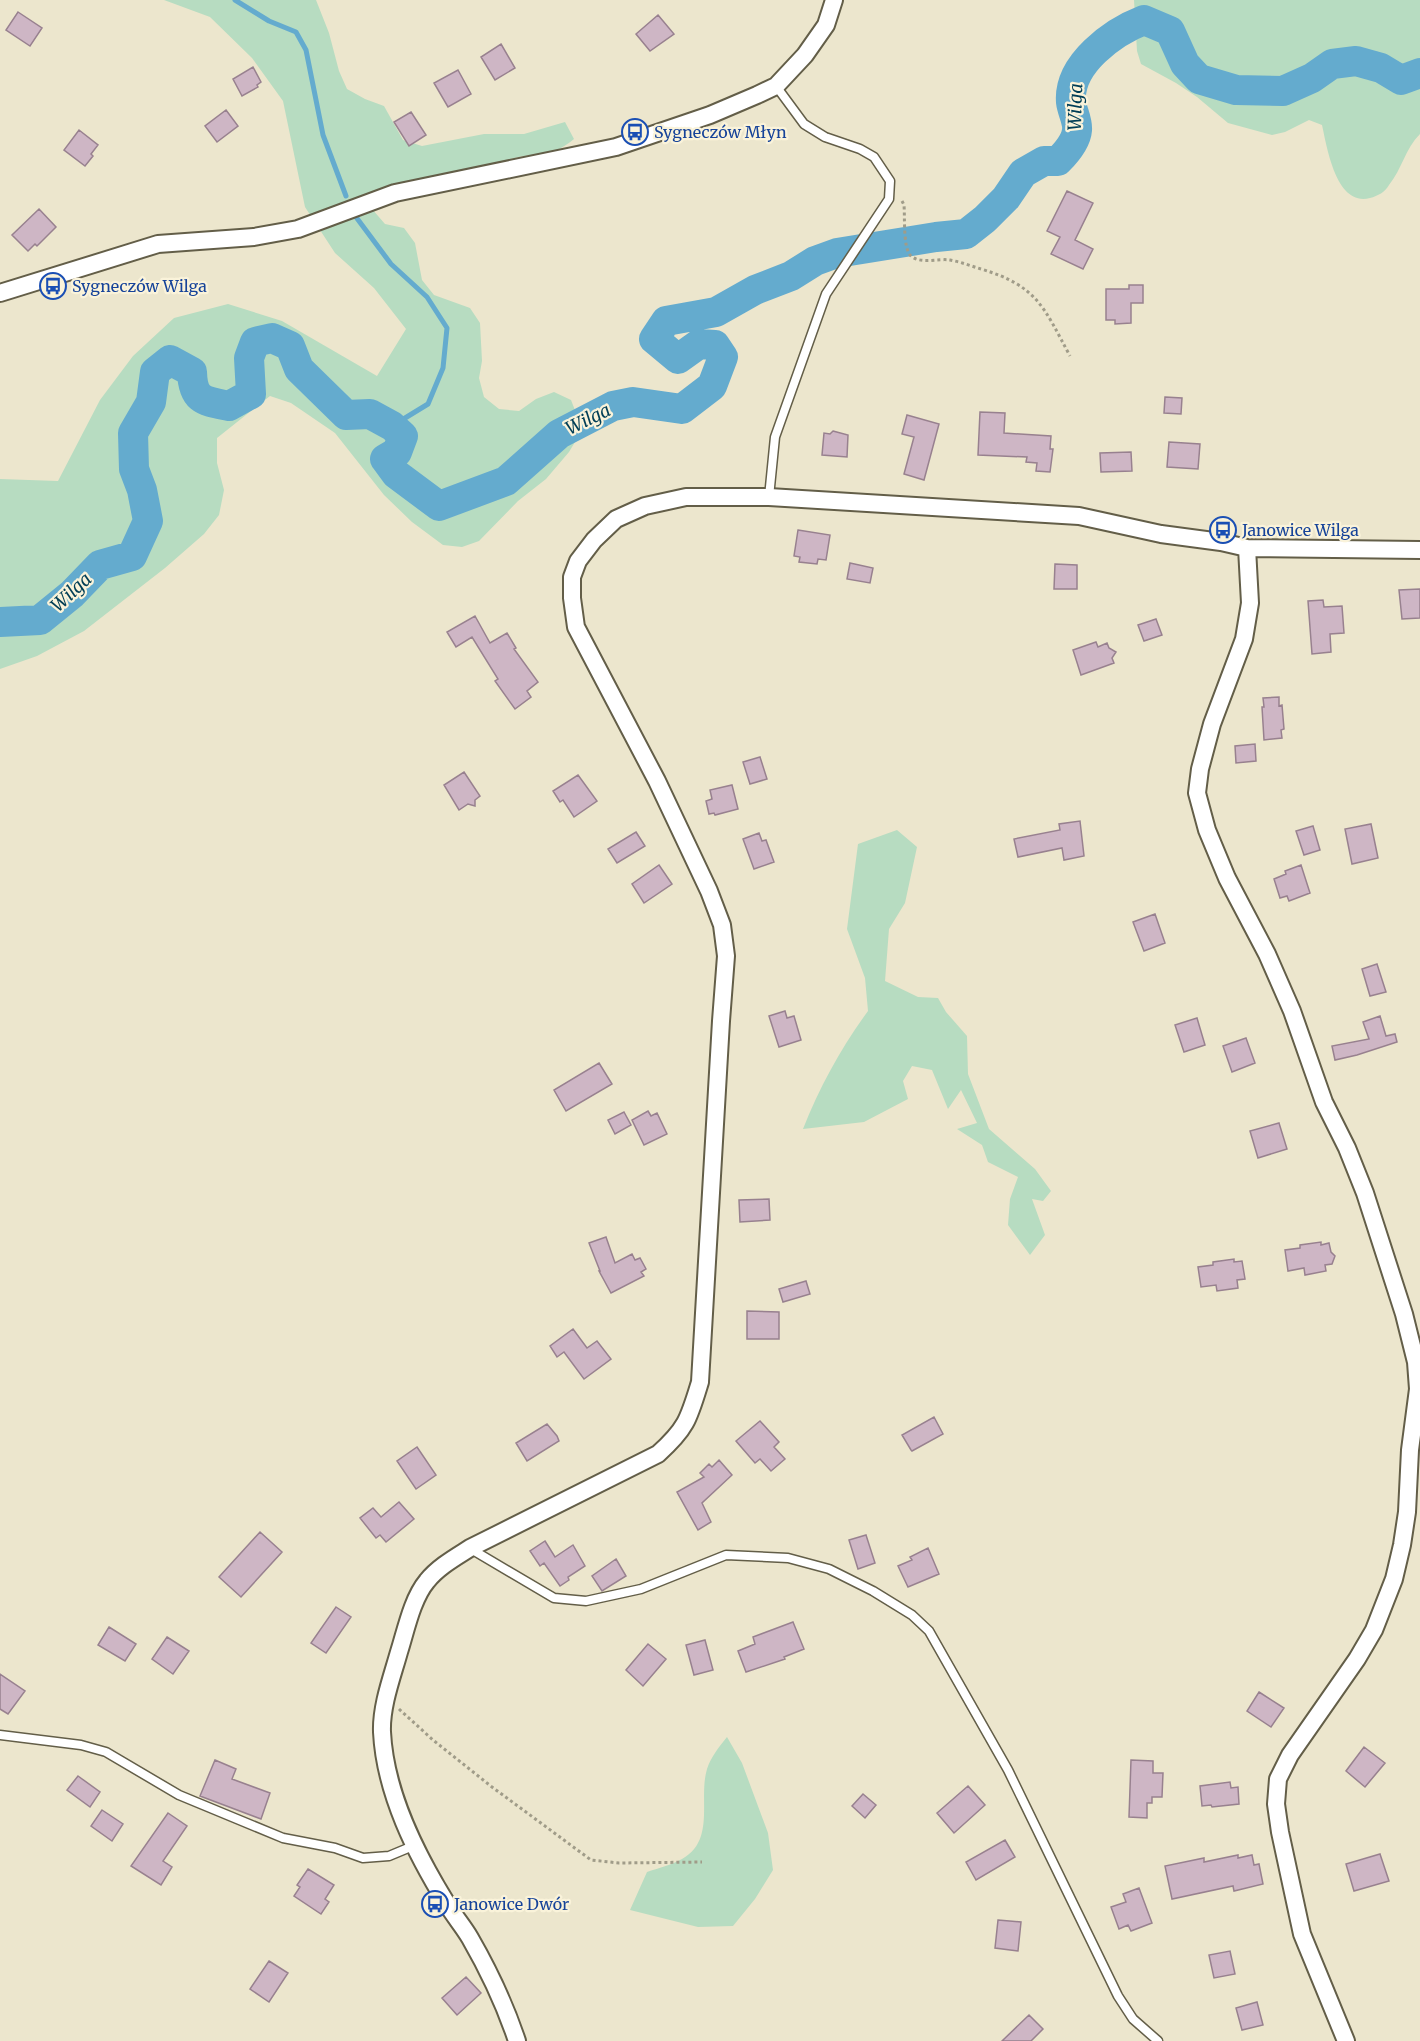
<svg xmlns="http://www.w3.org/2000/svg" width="1420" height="2041" font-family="Merriweather,serif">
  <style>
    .green { fill: #b7dcc1 }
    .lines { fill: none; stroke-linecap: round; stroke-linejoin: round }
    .stream { stroke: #64abce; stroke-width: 5 }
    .river { stroke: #64abce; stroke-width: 30 }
    .building { fill: #ceb6c5; stroke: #98818f; stroke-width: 1.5 }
    .service-casing { stroke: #635e48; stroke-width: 11 }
    .minor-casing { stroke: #635e48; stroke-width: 20 }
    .path { stroke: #a09c89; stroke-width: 3; stroke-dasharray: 3 3; stroke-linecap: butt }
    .service { stroke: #fff; stroke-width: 8 }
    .minor { stroke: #fff; stroke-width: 16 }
    .labels { text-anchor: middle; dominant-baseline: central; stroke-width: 4.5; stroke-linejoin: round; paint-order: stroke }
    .transit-label { font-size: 16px; fill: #164399; stroke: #faf3da; text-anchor: start }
    .water-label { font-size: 18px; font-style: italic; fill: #003e56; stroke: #faf3da }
  </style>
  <rect width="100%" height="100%" fill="#ece6cd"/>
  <path class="green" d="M164,0H316L329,33L339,71L347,89L365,99L384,106L403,140L422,146L484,134H524L565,122L574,139C555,154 547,155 523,156L374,192L372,209L385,224L404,228L415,243L422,280L434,295L470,308L480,323L482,361L479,378L484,397L499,409L519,411L536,399L554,392L571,400L578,418V437L569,452L546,479L518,501L479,541L462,547L443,545L412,522L384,495L335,433L291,403L270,396L217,438V463L224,490L219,515L204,534L165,568L84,631L37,656L0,669V479L58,481L100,400L133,356L174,318L228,304L282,321L377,376L406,329L374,288L335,253L305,207L283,101L252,58L210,17Z
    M1134,0H1420V134C1405,149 1402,169 1389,185C1385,192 1378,196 1370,198C1336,207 1327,147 1322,125L1309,120L1285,132L1272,135L1228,123L1197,97L1176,83L1141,64L1137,51Z
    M897,830L917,847L905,903L889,929L885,981L918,997L938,998L946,1012L967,1036L968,1074L989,1129L1035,1169L1051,1191L1043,1201L1032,1199L1045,1235L1030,1255L1008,1225L1010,1199L1018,1177L988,1162L982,1145L957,1129L977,1123L961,1090L948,1109L932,1070L912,1066L903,1081L908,1099L864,1122L803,1129C820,1086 841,1048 868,1011L865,978L847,929L858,844Z
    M727,1737L742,1763L768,1833L773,1870L755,1899L733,1926L698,1927L630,1910L647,1872C658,1868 672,1865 682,1859C716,1840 698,1799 707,1769C711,1757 719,1747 727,1737Z"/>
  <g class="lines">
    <path class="stream" d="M235,0L269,21L296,32L306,50L323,135L346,196
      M356,217L391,264L427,297L447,328L443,368L428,404L392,426"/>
    <path class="river" d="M0,622L40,620L72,594L100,565L132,556L148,521L142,490L134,469L133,433L151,402L155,372L170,360L192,372C193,401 204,401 229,406L251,394L249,358L255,342L272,338L290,346L299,369L346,415L370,414L392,426L403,436L397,452L385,459L396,474L439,506L506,481L559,434L613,406L633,402L682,409L712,386L723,357L715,345L699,344L678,359L654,339L666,321L716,312L755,290L791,276L815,261L837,253L936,237L966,234L985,219L1006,198L1023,173L1044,161H1058C1066,153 1076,142 1077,130C1078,121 1072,111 1071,102C1068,64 1113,32 1144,20L1170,31L1185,64L1199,79L1236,90L1283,91L1312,78L1332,64L1356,61L1381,68L1401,80L1420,73"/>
  </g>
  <path class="building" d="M18,12L42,28L30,46L6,30Z
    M658,15L674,34L650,51L636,34Z
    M501,44L515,68L495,80L481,57Z
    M253,67L261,82L257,85L258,87L242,96L233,79Z
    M458,70L471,94L448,107L434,83Z
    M226,110L238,126L217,142L205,126Z
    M411,112L426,135L409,146L394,122Z
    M79,130L98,145L91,154L93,156L85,166L64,150Z
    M1067,191L1093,203L1075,240L1093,249L1083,269L1051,254L1060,237L1047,231Z
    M39,209L56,227L37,246L35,244L28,251L12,235Z
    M1129,285H1143V303H1131V323L1115,324V320H1106V289H1129Z
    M1165,397L1182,398L1181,414L1164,413Z
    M980,412L1005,413L1004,433L1051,436L1050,449H1053L1050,472L1036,471L1037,463L1026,462L1027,457L978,455Z
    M907,415L939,424L924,480L904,474L914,437L902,434Z
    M833,431L848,435L847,457L822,455L824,433L830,434Z
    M1169,442L1200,444L1198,469L1167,467Z
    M1131,452L1132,471L1101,472L1100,453Z
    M798,530L830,535L826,560L818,559L817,564L799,562L800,557L794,556Z
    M850,563L873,568L870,583L847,579Z
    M1055,564L1077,565V589H1054Z
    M1420,589V618L1402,619L1399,590Z
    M1323,600L1324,607L1342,606L1344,633L1330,634L1331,652L1312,654L1308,601Z
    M475,616L490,643L507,633L516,648L514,649L538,682L527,691L531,697L515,709L495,681L498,679L472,637L456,647L447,632Z
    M1156,619L1162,635L1144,641L1138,625Z
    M1096,642L1098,647L1107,643L1109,648L1116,652L1112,658L1114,663L1081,675L1073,650Z
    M1279,697V706L1282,705L1284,729L1281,730L1282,738L1264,740L1262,707H1264L1263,698Z
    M1255,744L1256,761L1236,763L1235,746Z
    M760,757L767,779L750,784L743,762Z
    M464,772L480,796L475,800V806L468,804L459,810L444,785Z
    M578,775L597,801L574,817L563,800L560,802L553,791Z
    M732,785L738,809L715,815L714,813L709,814L706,801L712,799L710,790Z
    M1080,821L1084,856L1064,860L1062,848L1018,857L1014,839L1060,830L1059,824Z
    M1371,824L1378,858L1352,864L1345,829Z
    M1313,826L1320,850L1304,855L1296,831Z
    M636,832L645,846L617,863L608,849Z
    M759,833L762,841L766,840L774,862L754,869L743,839Z
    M659,865L672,884L644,903L632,884Z
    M1301,865L1310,893L1289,901L1287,896L1280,898L1274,879L1286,874L1285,871Z
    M1155,914L1165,943L1144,951L1133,922Z
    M1377,964L1386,992L1370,996L1362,969Z
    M785,1011L787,1018L794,1016L801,1040L779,1047L769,1016Z
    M1380,1016L1386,1036L1395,1034L1397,1042L1357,1055L1335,1060L1332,1046L1369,1039L1363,1022Z
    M1197,1018L1205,1045L1184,1052L1175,1025Z
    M1246,1038L1255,1063L1232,1072L1223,1046Z
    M599,1063L612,1084L566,1111L554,1090Z
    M648,1111L651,1116L657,1113L667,1134L644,1145L632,1120Z
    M624,1112L631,1125L615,1134L608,1120Z
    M1279,1123L1287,1149L1258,1158L1250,1131Z
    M769,1199L770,1220L740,1222L739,1200Z
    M606,1237L615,1263L632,1254L635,1260L640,1258L646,1269L641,1272L644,1276L611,1293L599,1271H600L589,1243Z
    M1321,1242V1245L1329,1243L1331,1252L1335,1256L1332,1264L1325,1265L1326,1271L1305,1275L1304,1268L1288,1271L1285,1250L1300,1248V1245Z
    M1234,1259V1262L1242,1261L1245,1279L1237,1280L1238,1288L1217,1291L1216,1285L1201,1287L1198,1267L1213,1265V1262Z
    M806,1281L810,1294L783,1302L779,1289Z
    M747,1311L779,1312V1339H747Z
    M573,1329L587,1348L597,1341L611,1359L584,1379L564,1352L557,1357L550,1346Z
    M934,1417L943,1434L912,1451L911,1450L902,1435Z
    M760,1421L779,1442L774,1447L785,1459L771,1471L760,1459L755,1463L736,1441Z
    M547,1424L557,1436L559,1441L527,1461L516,1443Z
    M417,1447L436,1475L416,1489L397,1461Z
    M719,1460L732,1475L702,1503L711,1522L698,1530L677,1492L704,1477L700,1473L709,1464L712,1467Z
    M399,1502L414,1519L386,1542L380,1535L376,1538L360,1518L373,1508L381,1517Z
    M260,1532L282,1552L241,1597L219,1577Z
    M866,1535L875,1563L858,1569L849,1540Z
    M545,1541L555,1557L573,1545L585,1566L568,1577L569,1580L560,1586L544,1563L540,1566L530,1551Z
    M928,1548L939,1574L908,1587L898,1566L912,1560L910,1557Z
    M616,1559L626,1576L602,1591L592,1576Z
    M336,1607L351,1617L326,1653L311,1643Z
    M793,1622L804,1649L784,1657L785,1659L746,1672L738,1651L755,1644L753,1637Z
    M109,1627L136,1644L125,1661L98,1645Z
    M167,1637L189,1651L173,1674L152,1659Z
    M705,1640L713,1670L694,1675L686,1645Z
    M648,1644L666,1659L643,1686L626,1670Z
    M0,1674L25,1691L8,1714L0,1709Z
    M1259,1692L1284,1708L1271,1727L1247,1711Z
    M1364,1747L1385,1763L1365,1787L1346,1771Z
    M215,1760L236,1769L232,1779L270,1793L261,1819L200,1796Z
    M1131,1760L1153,1761V1773H1163L1162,1797H1152V1803H1147V1818L1129,1817Z
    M78,1776L100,1792L90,1807L67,1790Z
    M1230,1782L1231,1788L1238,1787L1239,1804L1212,1807L1211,1805L1202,1806L1200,1786Z
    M968,1786L985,1805L954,1833L937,1813Z
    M863,1794L876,1805L865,1818L852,1806Z
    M102,1810L123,1824L112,1841L91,1826Z
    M168,1813L187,1826L163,1861L172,1867L161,1885L131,1866Z
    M1005,1840L1015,1857L976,1880L966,1862Z
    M1380,1854L1389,1881L1354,1891L1346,1864Z
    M1238,1855V1858L1252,1855L1254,1865L1259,1864L1263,1884L1234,1891L1233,1886L1172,1899L1165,1866L1204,1858V1862Z
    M308,1869L334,1885L325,1899L329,1902L321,1914L294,1896L300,1887L297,1885Z
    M1139,1888L1152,1923L1131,1931L1128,1925L1119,1929L1111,1907L1126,1902L1123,1894Z
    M998,1920L1021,1922L1018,1951L995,1948Z
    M1230,1951L1235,1974L1214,1978L1209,1955Z
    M269,1961L288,1973L269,2002L250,1989Z
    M466,1977L481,1993L457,2015L442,1998Z
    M1257,2002L1263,2025L1242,2030L1236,2008Z
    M1029,2015L1043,2029L1031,2041H1002Z"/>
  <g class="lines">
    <defs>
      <path id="service" d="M769,497L775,437L826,294L889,199L890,181L874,157L860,149L825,137L804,124L776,86
        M471,1549L554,1598L586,1601L641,1589L726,1555L788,1558L829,1569L873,1591L912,1615L929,1631L1008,1770L1118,1996L1133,2019L1158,2041
        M0,1735L81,1745L106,1752L179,1795L283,1838L335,1848L363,1858L389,1856L413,1846"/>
      <path id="minor" d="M0,293L158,244L254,237L298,229L395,193L616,147L710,115L757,95L776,86L805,55L826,25L834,0
        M1247,548L1250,603L1244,639L1212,724L1200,769L1197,793L1207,830L1227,878L1267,954L1292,1011L1324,1102L1347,1148L1365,1193L1404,1314L1416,1362L1418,1389L1410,1450L1407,1512L1402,1545L1394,1579L1374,1630L1357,1659L1290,1755L1278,1779L1276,1804L1280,1832L1302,1934L1346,2041
        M517,2041C505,2005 489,1971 470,1938C463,1926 454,1916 447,1904C416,1854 385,1793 382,1732C381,1706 392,1677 399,1652C406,1630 412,1599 427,1581C438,1567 456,1557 470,1548L658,1454C687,1428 689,1418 700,1382L721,1021L726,956L722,925L709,891L657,781L576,627L572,598V577L578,561L594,540L616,519L645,506L686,497H769L1079,516L1161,534L1221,542L1247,548L1420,550"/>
    </defs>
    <use href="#service" class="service-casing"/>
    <use href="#minor" class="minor-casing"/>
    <path class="path" d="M902,201L904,205C905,217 903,246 910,255C920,265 938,258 950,260C961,262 971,266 981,269C1038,286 1044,308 1070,356
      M399,1709L433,1740L492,1787L591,1860L619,1863L702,1862"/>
    <use href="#service" class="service"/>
    <use href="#minor" class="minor"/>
  </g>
  <defs>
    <symbol id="bus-ring" viewBox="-11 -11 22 22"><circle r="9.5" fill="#faf3da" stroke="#1a4fb4" stroke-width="1.5"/><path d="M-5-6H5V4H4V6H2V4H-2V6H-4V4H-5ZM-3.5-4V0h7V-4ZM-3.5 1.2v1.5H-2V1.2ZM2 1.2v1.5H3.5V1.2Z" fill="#1a4fb4"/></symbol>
  </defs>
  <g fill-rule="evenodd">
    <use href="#bus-ring" x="620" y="117" width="30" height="30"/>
    <use href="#bus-ring" x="38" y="271" width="30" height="30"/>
    <use href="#bus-ring" x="1208" y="515" width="30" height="30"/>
    <use href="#bus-ring" x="420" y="1889" width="30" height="30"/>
  </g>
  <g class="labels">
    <g class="transit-label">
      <text x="654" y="132">Sygneczów Młyn</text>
      <text x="72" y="286">Sygneczów Wilga</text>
      <text x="1242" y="530">Janowice Wilga</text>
      <text x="454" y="1904">Janowice Dwór</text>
    </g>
    <g class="water-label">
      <text transform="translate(1075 107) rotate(-88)">Wilga</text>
      <text transform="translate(588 419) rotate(-26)">Wilga</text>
      <text transform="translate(71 592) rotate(-43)">Wilga</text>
    </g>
  </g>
</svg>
